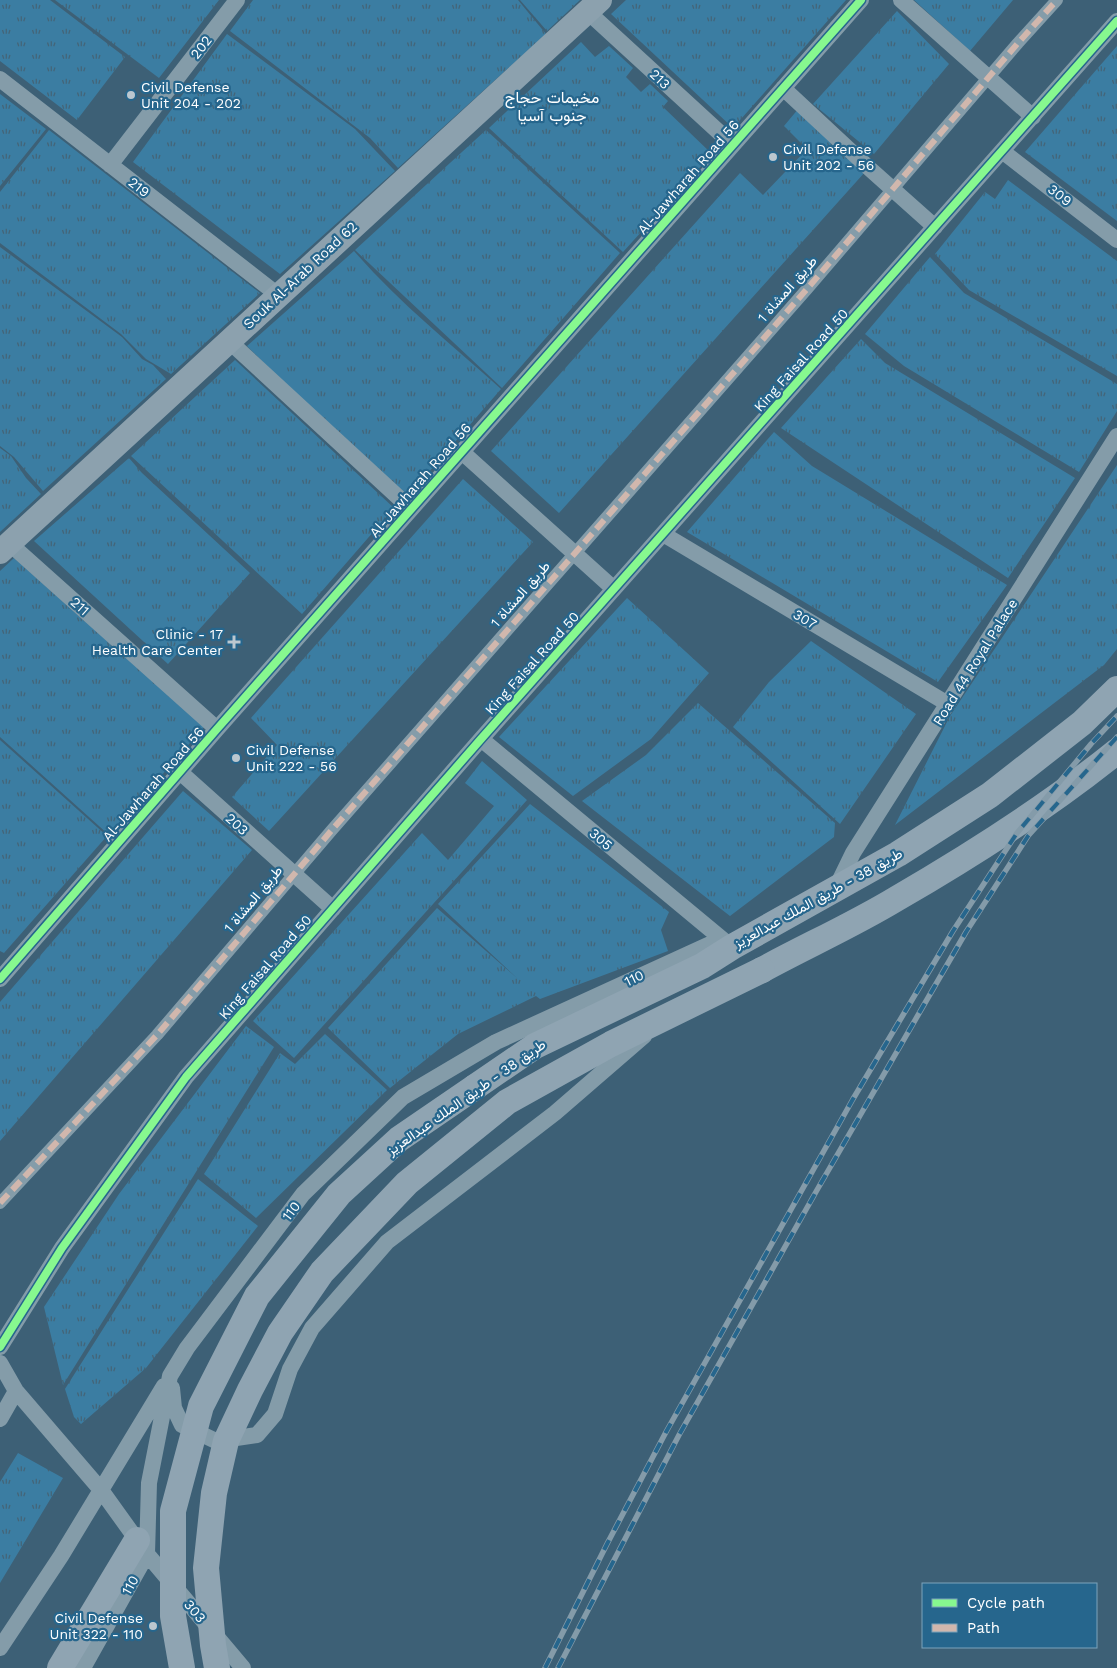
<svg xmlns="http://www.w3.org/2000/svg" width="1117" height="1668" font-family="'Work Sans',Vazirmatn,sans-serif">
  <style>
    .park { fill: url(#park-tufts) }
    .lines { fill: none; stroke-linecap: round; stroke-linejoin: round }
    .pedestrian { stroke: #849ca9; stroke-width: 12 }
    .minor { stroke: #849ca9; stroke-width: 16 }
    .secondary { stroke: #8ca1ae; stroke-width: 24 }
    .primary { stroke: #8fa4b2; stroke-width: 26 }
    .rail-casing { stroke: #849ba9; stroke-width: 5.5 }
    .rail { stroke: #26668d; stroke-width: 4; stroke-dasharray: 11; stroke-linecap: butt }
    .primary-bridge { stroke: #8fa4b2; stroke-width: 26 }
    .quiet { stroke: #d1b7ad; stroke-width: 6; stroke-dasharray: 12 6; stroke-linecap: butt }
    .cycleway-casing { stroke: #26668d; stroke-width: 11 }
    .cycleway { stroke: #87f88f; stroke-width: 8 }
    .poi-dot { fill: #bbc7cf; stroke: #26668d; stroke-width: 2 }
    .labels { text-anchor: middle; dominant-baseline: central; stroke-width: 4.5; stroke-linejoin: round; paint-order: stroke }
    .street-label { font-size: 14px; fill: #fff; stroke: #26668d }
    .poi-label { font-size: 14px; fill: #fff; stroke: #26668d; text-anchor: start }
    .quarter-label { font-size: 16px; fill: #fff; stroke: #26668d }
  </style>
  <defs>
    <pattern id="park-tufts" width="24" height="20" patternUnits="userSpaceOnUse" patternTransform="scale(1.25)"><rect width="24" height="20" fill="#3b7da2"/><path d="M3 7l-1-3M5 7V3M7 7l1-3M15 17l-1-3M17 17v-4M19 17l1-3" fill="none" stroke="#446477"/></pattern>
  </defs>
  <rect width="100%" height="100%" fill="#3d6076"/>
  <path class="park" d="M0,0H50L125,57L77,120L0,61Z
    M55,0H219L159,78Z
    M253,0H518L546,34L398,168L370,138L230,31Z
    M520,0H580L547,31Z
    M626,0H846L733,128L611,14Z
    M914,0H1013L970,51Z
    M897,11L949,64L874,154L813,104Z
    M227,34L355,129L395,171L280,274L133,162Z
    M581,42L595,57L609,46L633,68L626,77L641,92L650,84L668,101L663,107L712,154L623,252L489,128Z
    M1117,46V221L1025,152Z
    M0,94L46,129L0,186Z
    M799,108L865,172L559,513L491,451L740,173L763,195L807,149L784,126Z
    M49,130L260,293L171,374L146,359L121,334L0,243V192Z
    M486,130L620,253L502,388L355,250Z
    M1008,180L1117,261V376L969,290L935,254L985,192L995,199Z
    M0,247L122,337L142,359L153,365L166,379L43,491L14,457L0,446Z
    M354,251C398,302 451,344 501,389L408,496L275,374L247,346Z
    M930,257L964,293L1117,384V411L1079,472L904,366L865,334Z
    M861,339L885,363L1075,478L1008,578L781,428Z
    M235,360L394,508L302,614L131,456Z
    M774,432L812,466L1007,585L938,682L687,532Z
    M0,448L11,456L26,478L41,494L0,532Z
    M129,458L142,473L250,573L168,664L34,541Z
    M1117,465V649L1104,665L895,825L950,716Z
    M463,479L533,542L269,831L232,797L277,745L251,718Z
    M14,558L204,727L109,835L0,737V571Z
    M627,598L709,673L651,739L573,796L499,737Z
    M811,641L916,714L840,824L733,727L769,682Z
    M698,703L835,823L834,837L730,916L582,801L646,755Z
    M0,740L107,836L4,953L0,951Z
    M482,761L527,800L294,1058L253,1021L422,833L448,860L494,806L465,783Z
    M183,791L252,850L0,1141V1002Z
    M530,804L669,912L661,930L668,951L540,999L536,996L458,1034L390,1088L328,1028L437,908L518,979L438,904Z
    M246,1026L274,1047L63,1385L44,1307L119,1194Z
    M325,1034L387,1090L256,1218L204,1174L280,1053L295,1064Z
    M198,1179L258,1226L146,1368L81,1424L74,1417L65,1389Z
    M18,1453L63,1478L0,1583V1482Z"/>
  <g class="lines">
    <path class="pedestrian" d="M0,1203L157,1035L331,831L807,289L1018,43L1057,0"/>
    <path class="minor" d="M901,0L1033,117
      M588,12L733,145
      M0,79L278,295
      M783,88L870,169L935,227
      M1002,151L1117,240
      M110,165L237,0
      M229,341L411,509
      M462,452L614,589
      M663,534L948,704
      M9,543L217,729
      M481,739L728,944
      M180,772L333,909
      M836,888L853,853L1117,436
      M0,979L217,729L861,0
      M0,1347L62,1248L186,1077L481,739L1117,21
      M0,1363L16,1391L101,1490L147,1554L243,1668
      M172,1388L174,1408L182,1425L216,1441L257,1435L275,1414L290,1369L312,1328L387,1242L555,1113L644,1036
      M0,1419L16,1391
      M0,1648L61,1556L164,1386
      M83,1668L147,1554L149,1483L170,1376L187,1348L303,1194L403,1097L496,1042L721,939"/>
    <path class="secondary" d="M0,552L600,0"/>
    <path class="primary" d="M762,970C806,946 853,925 896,899C972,855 1049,806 1117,751
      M475,1087L535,1046L702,966L732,947L898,854L990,795L1082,723L1117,689
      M60,1668L137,1540"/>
    <defs>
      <path id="rail" d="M545,1668L607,1544L666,1432L853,1099L953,931L1017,833L1091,744L1117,716
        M558,1668L679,1435L817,1190L966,932L1028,836L1117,737"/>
    </defs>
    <use href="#rail" class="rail-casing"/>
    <use href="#rail" class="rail"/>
    <path class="primary-bridge" d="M182,1668L173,1616V1511L201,1406L257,1296L339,1194L399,1139L475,1087
      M217,1668L213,1645L206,1568L214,1493L226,1441L250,1390L280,1333L322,1272L407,1183L507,1102L611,1044L762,970"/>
    <path class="quiet" d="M0,1203L157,1035L331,831L807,289L1018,43L1057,0"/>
    <defs>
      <path id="cycleway" d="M0,979L217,729L861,0
        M0,1347L62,1248L186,1077L481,739L1117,21"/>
    </defs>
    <use href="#cycleway" class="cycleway-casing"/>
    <use href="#cycleway" class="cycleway"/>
  </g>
  <g class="poi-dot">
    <circle cx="131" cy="95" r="5"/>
    <circle cx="773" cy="157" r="5"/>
    <path d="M231.5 634.5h5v5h5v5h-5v5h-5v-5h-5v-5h5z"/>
    <circle cx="236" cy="758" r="5"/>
    <circle cx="153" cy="1626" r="5"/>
  </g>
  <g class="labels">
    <g class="street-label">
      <text transform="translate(201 47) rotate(-52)">202</text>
      <text transform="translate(660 79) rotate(43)">213</text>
      <text transform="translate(688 177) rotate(-49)">Al-Jawharah Road 56</text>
      <text transform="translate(139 187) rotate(38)">219</text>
      <text transform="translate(1060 195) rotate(38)">309</text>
      <text transform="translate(300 275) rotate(-43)">Souk Al-Arab Road 62</text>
      <text transform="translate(787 289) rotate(-49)">طريق المشاة 1</text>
      <text transform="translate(801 360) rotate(-48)">King Faisal Road 50</text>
      <text transform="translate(420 480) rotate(-49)">Al-Jawharah Road 56</text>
      <text transform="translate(520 594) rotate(-49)">طريق المشاة 1</text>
      <text transform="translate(80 606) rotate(42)">211</text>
      <text transform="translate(805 619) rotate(31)">307</text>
      <text transform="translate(975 662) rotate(-58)">Road 44 Royal Palace</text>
      <text transform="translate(532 663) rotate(-48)">King Faisal Road 50</text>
      <text transform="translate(153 784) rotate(-49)">Al-Jawharah Road 56</text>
      <text transform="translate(237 824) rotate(42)">203</text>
      <text transform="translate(601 839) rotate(40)">305</text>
      <text transform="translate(818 898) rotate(-29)">طريق 38 - طريق الملك عبدالعزيز</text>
      <text transform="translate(253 899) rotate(-50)">طريق المشاة 1</text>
      <text transform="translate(265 967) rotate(-49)">King Faisal Road 50</text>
      <text transform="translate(634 978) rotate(-25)">110</text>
      <text transform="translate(466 1097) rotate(-35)">طريق 38 - طريق الملك عبدالعزيز</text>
      <text transform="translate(291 1211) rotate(-53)">110</text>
      <text transform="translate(130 1585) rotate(-61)">110</text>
      <text transform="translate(195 1611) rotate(50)">303</text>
    </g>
    <g class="poi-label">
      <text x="141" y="87">Civil Defense<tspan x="141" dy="16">Unit 204 - 202</tspan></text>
      <text x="783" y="149">Civil Defense<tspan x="783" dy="16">Unit 202 - 56</tspan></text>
      <text x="223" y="634" text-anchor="end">Clinic - 17<tspan x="223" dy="16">Health Care Center</tspan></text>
      <text x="246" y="750">Civil Defense<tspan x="246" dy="16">Unit 222 - 56</tspan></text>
      <text x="143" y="1618" text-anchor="end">Civil Defense<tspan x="143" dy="16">Unit 322 - 110</tspan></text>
    </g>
    <g class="quarter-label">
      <text x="552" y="97">مخيمات حجاج<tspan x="552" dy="18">جنوب آسيا</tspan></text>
    </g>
  </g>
  <rect x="922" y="1583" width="175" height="65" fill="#26668d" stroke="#7da3bb"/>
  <rect x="932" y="1599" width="25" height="8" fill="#87f88f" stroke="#7da3bb"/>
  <text x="967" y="1608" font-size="15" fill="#ffffff">Cycle path</text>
  <rect x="932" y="1624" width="25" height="8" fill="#d1b7ad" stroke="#7da3bb"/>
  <text x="967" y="1633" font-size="15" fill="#ffffff">Path</text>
</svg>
